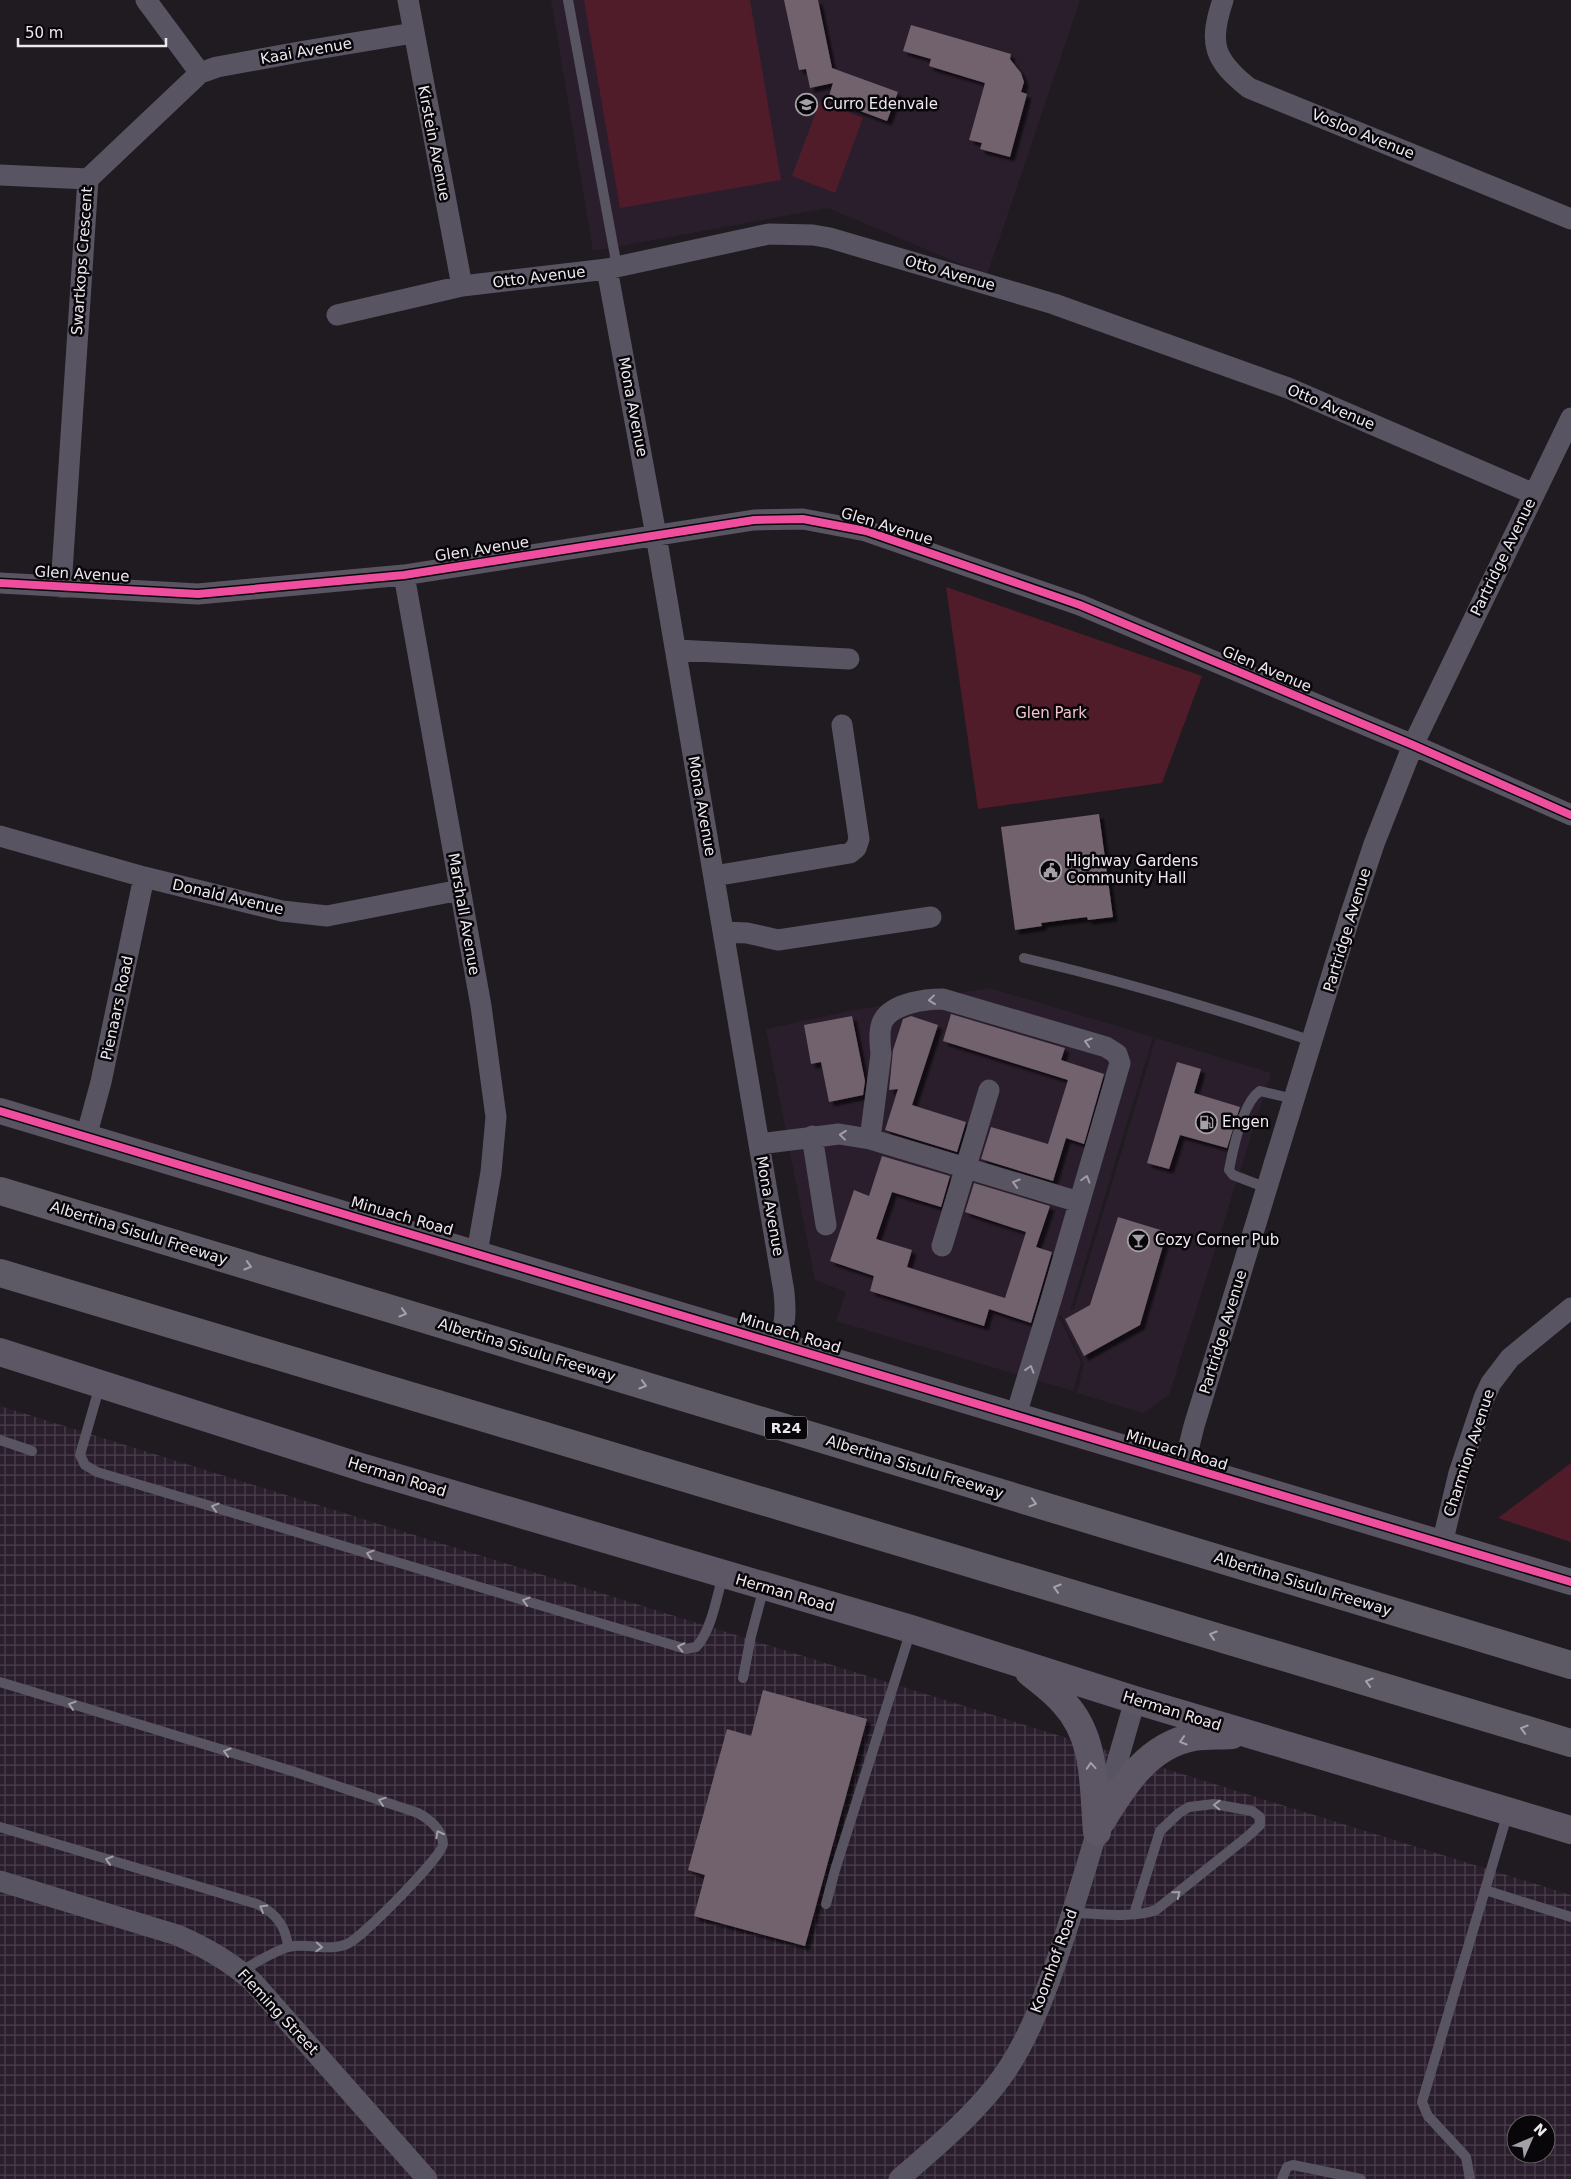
<svg xmlns="http://www.w3.org/2000/svg" width="1571" height="2179" font-family="'DejaVu Sans',sans-serif">
  <style>
    .built { fill: #2a1e2c }
    .industrial { fill: url(#industrial-grid); fill-rule: evenodd }
    .park { fill: #501c2a }
    .building { fill: #72626d; filter: url(#shadow) }
    .lines { fill: none; stroke-linecap: round; stroke-linejoin: round }
    .service { stroke: #585462; stroke-width: 10 }
    .minor { stroke: #585462; stroke-width: 21 }
    .tertiary { stroke: #585462; stroke-width: 26 }
    .secondary { stroke: #5c5665; stroke-width: 28 }
    .motorway { stroke: #5e5a65; stroke-width: 28 }
    .cycleway-casing { stroke: #09060a; stroke-width: 11 }
    .cycleway { stroke: #ef4d9e; stroke-width: 8 }
    .oneway { stroke: #a29ea8 }
    .oneway2 { stroke: #a6a1aa }
    .oneway3 { stroke: #a49faa }
    .labels { text-anchor: middle; dominant-baseline: central; stroke-width: 5; stroke-linejoin: round; paint-order: stroke }
    .shield { fill: #09060a; stroke: #a9a4aa; stroke-width: 1 }
    .shield-label { font-size: 14px; font-weight: bold; fill: #ede8ef }
    .street-label { font-size: 15px; fill: #ede8ef; stroke: #09060a }
    .poi-label { font-size: 15px; fill: #ede8ef; stroke: #09060a; text-anchor: start }
    .park-label { font-size: 15px; fill: #f3c4cb; stroke: #09060a }
  </style>
  <defs>
    <pattern id="industrial-grid" width="8" height="8" patternUnits="userSpaceOnUse" patternTransform="scale(1.25)"><rect width="8" height="8" fill="#2a1e2c"/><path d="M0 4h8M4 0v8" fill="none" stroke="#493f4b"/></pattern>
    <filter id="shadow"><feDropShadow dx="4.5" dy="4.5" stdDeviation="1" flood-color="#0009"/></filter>
  </defs>
  <rect width="100%" height="100%" fill="#201b21"/>
  <path class="built" d="M551,0H1080L987,275L828,208L593,251Z
    M990,988L1153,1037L1070,1311L1074,1309L1156,1038L1271,1073L1169,1395L1143,1413L1077,1393L1084,1364L1061,1315L1058,1316L1081,1362L1073,1391L836,1321L846,1292L815,1280L766,1029L854,1010Z"/>
  <path class="industrial" d="M0,1406L1571,1895V2179H0ZM1516,2124H1546V2154H1516Z"/>
  <path class="park" d="M584,0H750L781,180L620,208Z
    M820,101L863,118L835,193L792,176Z
    M946,587L1202,676L1162,783L978,809Z
    M1571,1463V1542L1498,1518Z"/>
  <path class="building" d="M784,0H818L832,68L898,92L887,121L828,99L833,83L810,88L806,69L799,70Z
    M911,25L1011,54L1010,59L1021,73L1024,82L1021,92L1027,94L1010,157L980,149L982,143L969,140L985,83L929,66L931,59L903,51Z
    M1099,814L1113,917L1088,920L1087,917L1041,923L1042,926L1015,930L1001,827Z
    M951,1014L1065,1048L1061,1060L1104,1074L1084,1144L1066,1138L1053,1181L981,1159L991,1127L1048,1144L1068,1080L943,1041Z
    M852,1016L865,1081L863,1095L829,1102L821,1062L811,1064L804,1025Z
    M911,1016L938,1025L912,1105L966,1122L957,1152L885,1130L898,1089L889,1090L893,1050L903,1019Z
    M1177,1062L1201,1069L1194,1093L1240,1107L1227,1148L1180,1135L1169,1169L1147,1163Z
    M882,1156L950,1176L941,1207L892,1192L876,1239L912,1250L907,1267L1005,1298L1026,1232L965,1212L974,1183L1050,1206L1036,1247L1052,1252L1031,1323L989,1309L984,1326L870,1291L874,1276L830,1261L854,1190L869,1196Z
    M1118,1217L1167,1232L1140,1325L1084,1356L1065,1319L1090,1305Z
    M763,1690L867,1719L805,1946L694,1916L705,1875L688,1870L727,1729L751,1736Z"/>
  <g class="lines">
    <path class="service" d="M568,0L617,267
      M1024,958C1122,981 1217,1009 1312,1041
      M1267,1188L1233,1175L1229,1170C1233,1149 1243,1102 1260,1091L1294,1099
      M100,1385L80,1455L85,1465L97,1472L686,1649L696,1647C711,1632 717,1596 723,1575
      M0,1440L32,1451
      M743,1678L751,1636L764,1587
      M0,1682L295,1772L418,1813C429,1819 443,1830 443,1844C443,1856 363,1936 349,1943C330,1953 308,1942 289,1947C273,1951 256,1963 241,1971
      M1508,1812L1485,1890L1571,1917
      M0,1827L257,1904C276,1913 286,1926 288,1947
      M826,1904L835,1870L911,1630
      M1072,1913C1099,1913 1131,1919 1156,1910L1247,1837L1260,1825V1817L1252,1811L1214,1804L1189,1807L1179,1813L1160,1831L1134,1914
      M1282,2179L1287,2167L1293,2165L1361,2179
      M1470,2179L1466,2157L1428,2116L1422,2102L1485,1890"/>
    <path class="minor" d="M146,0L200,73
      M408,0L462,286
      M1223,0C1208,44 1214,60 1249,88L1571,219
      M0,175L88,179
      M607,269L656,535L784,1292C786,1313 786,1324 777,1343
      M337,315L462,286L607,269L769,234L813,235L830,238L1054,304L1288,388L1534,494
      M404,575L481,1006L496,1117L491,1172L477,1253
      M0,583L198,594L404,575L754,520L803,519L866,531L1080,605L1413,745L1571,815
      M61,587L88,179L200,73L217,67L299,52L413,33
      M676,650L849,659
      M0,836L144,877L282,911L327,916L460,890
      M714,876L850,853L856,848L859,839L842,725
      M724,932L747,933L778,940L931,917
      M812,1136L826,1225
      M86,1137L101,1082L144,877
      M870,1139L881,1054C880,1044 878,1028 884,1019C895,1003 925,999 943,999L1106,1047L1117,1054L1120,1063L1051,1300L1016,1415
      M759,1144L839,1134L870,1139L1079,1202
      M942,1246L989,1090
      M1184,1466L1194,1426L1349,919L1374,844L1413,745L1571,418
      M1442,1544L1459,1473L1484,1398L1491,1383L1510,1358L1571,1308
      M0,1881L177,1935C205,1947 230,1961 253,1982L427,2179
      M899,2179C936,2147 984,2107 1010,2065C1039,2020 1060,1952 1076,1900C1097,1833 1116,1767 1135,1700"/>
    <path class="tertiary" d="M0,1111L1571,1582"/>
    <path class="secondary" d="M0,1352L364,1468L911,1629L1135,1700L1571,1830
      M1029,1672C1041,1682 1054,1691 1064,1703C1097,1738 1093,1788 1097,1832
      M1101,1822C1123,1786 1148,1745 1194,1737C1207,1735 1220,1736 1232,1735"/>
    <path class="motorway" d="M0,1191L1571,1665
      M0,1273L1571,1743"/>
    <defs>
      <path id="cycleway" d="M0,583L198,594L404,575L754,520L803,519L866,531L1080,605L1413,745L1571,815
        M0,1111L1571,1582"/>
    </defs>
    <use href="#cycleway" class="cycleway-casing"/>
    <use href="#cycleway" class="cycleway"/>
  </g>
  <defs><path id="oneway-chevron" d="M-2-3.5L2.5 0L-2 3.5" fill="none" stroke-width="1.6" stroke-linecap="round" stroke-linejoin="round" transform="scale(1.25)"/></defs>
  <g class="oneway">
    <use href="#oneway-chevron" transform="translate(932 1000) rotate(174)"/>
    <use href="#oneway-chevron" transform="translate(1088 1042) rotate(-163)"/>
    <use href="#oneway-chevron" transform="translate(843 1135) rotate(-174)"/>
    <use href="#oneway-chevron" transform="translate(1086 1179) rotate(-74)"/>
    <use href="#oneway-chevron" transform="translate(1016 1183) rotate(-163)"/>
    <use href="#oneway-chevron" transform="translate(1030 1369) rotate(-73)"/>
    <use href="#oneway-chevron" transform="translate(215 1507) rotate(-163)"/>
    <use href="#oneway-chevron" transform="translate(370 1554) rotate(-163)"/>
    <use href="#oneway-chevron" transform="translate(526 1601) rotate(-163)"/>
    <use href="#oneway-chevron" transform="translate(681 1647) rotate(-168)"/>
    <use href="#oneway-chevron" transform="translate(72 1705) rotate(-162)"/>
    <use href="#oneway-chevron" transform="translate(227 1752) rotate(-163)"/>
    <use href="#oneway-chevron" transform="translate(382 1801) rotate(-162)"/>
    <use href="#oneway-chevron" transform="translate(1217 1805) rotate(-179)"/>
    <use href="#oneway-chevron" transform="translate(439 1834) rotate(-117)"/>
    <use href="#oneway-chevron" transform="translate(109 1860) rotate(-163)"/>
    <use href="#oneway-chevron" transform="translate(1177 1894) rotate(-39)"/>
    <use href="#oneway-chevron" transform="translate(263 1908) rotate(-150)"/>
    <use href="#oneway-chevron" transform="translate(319 1947) rotate(3)"/>
  </g>
  <g class="oneway2">
    <use href="#oneway-chevron" transform="translate(248 1266) rotate(17)"/>
    <use href="#oneway-chevron" transform="translate(403 1313) rotate(17)"/>
    <use href="#oneway-chevron" transform="translate(643 1385) rotate(17)"/>
    <use href="#oneway-chevron" transform="translate(1033 1503) rotate(17)"/>
    <use href="#oneway-chevron" transform="translate(1057 1588) rotate(-163)"/>
    <use href="#oneway-chevron" transform="translate(1213 1635) rotate(-163)"/>
    <use href="#oneway-chevron" transform="translate(1369 1682) rotate(-163)"/>
    <use href="#oneway-chevron" transform="translate(1524 1729) rotate(-163)"/>
  </g>
  <g class="oneway3">
    <use href="#oneway-chevron" transform="translate(1183 1741) rotate(163)"/>
    <use href="#oneway-chevron" transform="translate(1091 1766) rotate(-94)"/>
  </g>
  <defs>
    <symbol id="school-ring" viewBox="-11 -11 22 22"><circle r="9.5" fill="#09060a" stroke="#a5a0a7" stroke-width="1.5"/><path d="M0-5L7-2L0 1L-7-2ZM-4 1L0 2.5L4 1V4Q0 6-4 4Z" fill="#a5a0a7"/></symbol>
    <symbol id="civic-ring" viewBox="-11 -11 22 22"><circle r="9.5" fill="#09060a" stroke="#a5a0a7" stroke-width="1.5"/><path d="M-.6-6.5H3V-4.5H.6V-3L4-1V1h2V6H-6V1h2V-1L-.6-3ZM-1.2 2.5V6h2.4V2.5Z" fill="#a5a0a7"/></symbol>
    <symbol id="fuel-ring" viewBox="-11 -11 22 22"><circle r="9.5" fill="#09060a" stroke="#a5a0a7" stroke-width="1.5"/><path d="M-5.5-6h7V0h2V4h1.3V-2.5L3-4.5l.8-.8L6-3V5H2.5V1h-1V6h-7ZM-4.2-4.7v3.2H.2V-4.7Z" fill="#a5a0a7"/></symbol>
    <symbol id="bar-ring" viewBox="-11 -11 22 22"><circle r="9.5" fill="#09060a" stroke="#a5a0a7" stroke-width="1.5"/><path d="M-6-5H6L.8 .8V4.5H3.5V6h-7V4.5H-.8V.8Z" fill="#a5a0a7"/></symbol>
  </defs>
  <g fill-rule="evenodd">
    <use href="#school-ring" x="794" y="92" width="25" height="25"/>
    <use href="#civic-ring" x="1038" y="858" width="25" height="25"/>
    <use href="#fuel-ring" x="1194" y="1110" width="25" height="25"/>
    <use href="#bar-ring" x="1126" y="1228" width="25" height="25"/>
  </g>
  <g class="labels">
    <rect class="shield" x="765" y="1416.5" width="42" height="23" rx="4"/>
    <g class="shield-label">
      <text x="786" y="1428">R24</text>
    </g>
    <g class="street-label">
      <text transform="translate(306 51) rotate(-10)">Kaai Avenue</text>
      <text transform="translate(1363 134) rotate(22)">Vosloo Avenue</text>
      <text transform="translate(434 143) rotate(79)">Kirstein Avenue</text>
      <text transform="translate(82 261) rotate(-86)">Swartkops Crescent</text>
      <text transform="translate(950 273) rotate(16)">Otto Avenue</text>
      <text transform="translate(539 277) rotate(-7)">Otto Avenue</text>
      <text transform="translate(633 407) rotate(79)">Mona Avenue</text>
      <text transform="translate(1331 407) rotate(23)">Otto Avenue</text>
      <text transform="translate(887 526) rotate(17)">Glen Avenue</text>
      <text transform="translate(482 549) rotate(-9)">Glen Avenue</text>
      <text transform="translate(1503 557) rotate(-64)">Partridge Avenue</text>
      <text transform="translate(82 574) rotate(3)">Glen Avenue</text>
      <text transform="translate(1267 669) rotate(23)">Glen Avenue</text>
      <text transform="translate(702 806) rotate(80)">Mona Avenue</text>
      <text transform="translate(228 897) rotate(13)">Donald Avenue</text>
      <text transform="translate(464 914) rotate(80)">Marshall Avenue</text>
      <text transform="translate(1347 930) rotate(-73)">Partridge Avenue</text>
      <text transform="translate(117 1008) rotate(-78)">Pienaars Road</text>
      <text transform="translate(770 1206) rotate(80)">Mona Avenue</text>
      <text transform="translate(402 1216) rotate(16)">Minuach Road</text>
      <text transform="translate(139 1233) rotate(17)">Albertina Sisulu Freeway</text>
      <text transform="translate(1223 1332) rotate(-73)">Partridge Avenue</text>
      <text transform="translate(790 1333) rotate(17)">Minuach Road</text>
      <text transform="translate(527 1350) rotate(17)">Albertina Sisulu Freeway</text>
      <text transform="translate(1177 1450) rotate(17)">Minuach Road</text>
      <text transform="translate(1469 1453) rotate(-72)">Charmion Avenue</text>
      <text transform="translate(915 1467) rotate(17)">Albertina Sisulu Freeway</text>
      <text transform="translate(397 1477) rotate(17)">Herman Road</text>
      <text transform="translate(1303 1584) rotate(17)">Albertina Sisulu Freeway</text>
      <text transform="translate(785 1593) rotate(16)">Herman Road</text>
      <text transform="translate(1172 1711) rotate(17)">Herman Road</text>
      <text transform="translate(1054 1961) rotate(-70)">Koornhof Road</text>
      <text transform="translate(278 2012) rotate(47)">Fleming Street</text>
    </g>
    <g class="poi-label">
      <text x="823" y="104">Curro Edenvale</text>
      <text x="1066" y="861">Highway Gardens<tspan x="1066" dy="17">Community Hall</tspan></text>
      <text x="1222" y="1122">Engen</text>
      <text x="1155" y="1240">Cozy Corner Pub</text>
    </g>
    <g class="park-label">
      <text x="1051" y="713">Glen Park</text>
    </g>
  </g>
  <g transform="translate(1531 2139) rotate(45)"><circle r="24" fill="#09060a" stroke="#646066"/>
  <path d="M0-4L9 19L0 12L-9 19Z" fill="#a5a0a7"/>
  <text y="-8" font-size="14" font-weight="bold" text-anchor="middle" fill="#ede8ef">N</text>
  </g>
  <path d="M18 38v8h148v-8" fill="none" stroke="#ede8ef" stroke-width="2.5"/>
  <text x="25" y="38" font-size="15" fill="#ede8ef" stroke="#09060a" stroke-width="4" paint-order="stroke">50 m</text>
</svg>
